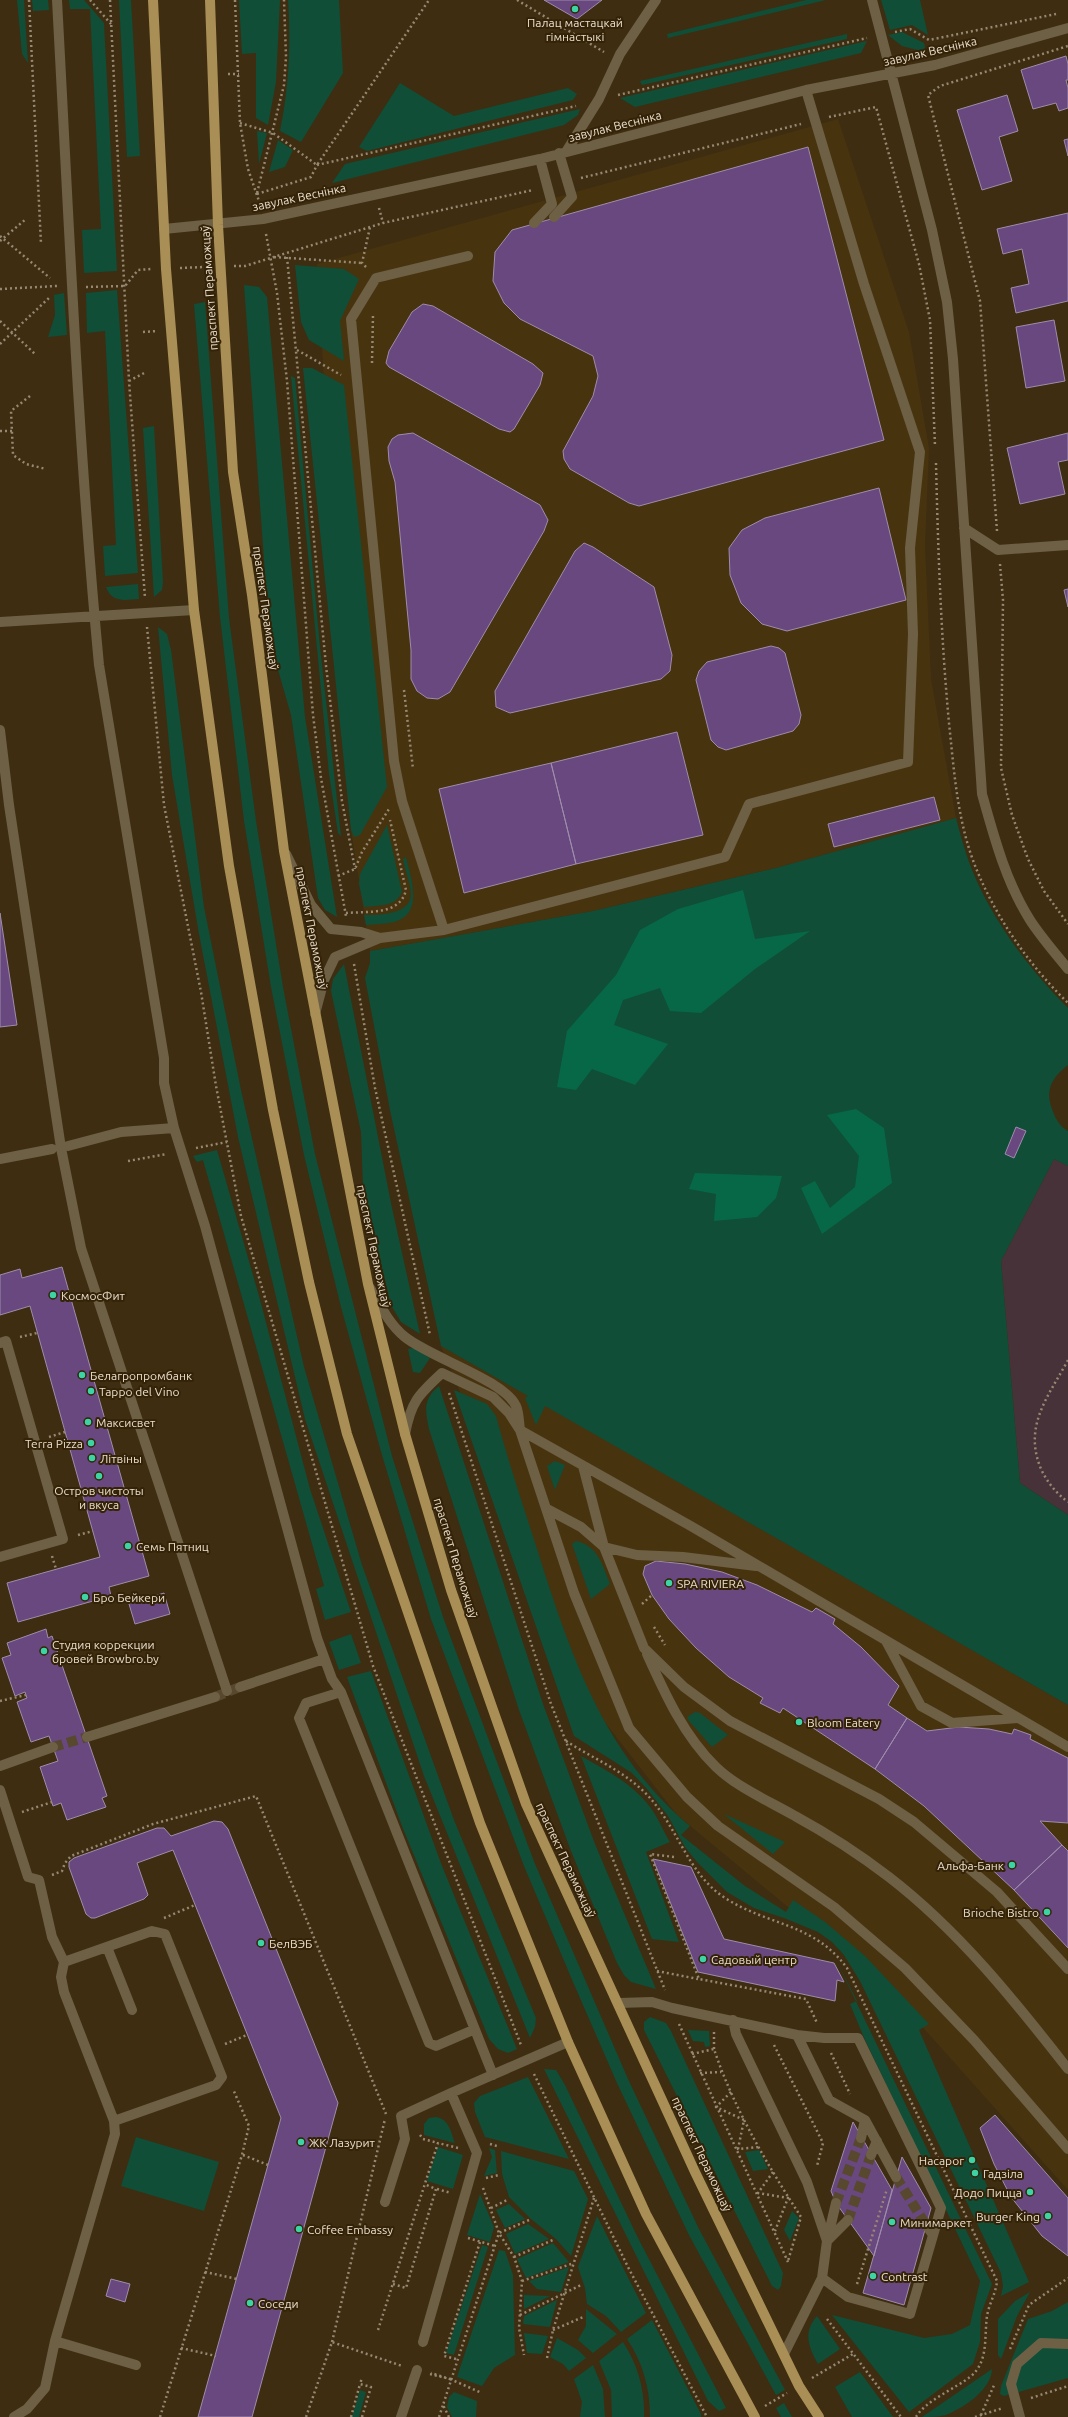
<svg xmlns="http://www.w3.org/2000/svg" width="1068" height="2417" font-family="Ubuntu,sans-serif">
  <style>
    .built { fill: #48330f }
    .education { fill: #463238 }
    .green { fill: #104e37 }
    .forest { fill: #076848 }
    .building { fill: #69477f; stroke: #9e8dab }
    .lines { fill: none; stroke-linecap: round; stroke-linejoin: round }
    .minor-tunnel { stroke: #58482d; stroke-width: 10; stroke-dasharray: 10 5; stroke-linecap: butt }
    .path { stroke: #968872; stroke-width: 2.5; stroke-dasharray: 2 3; stroke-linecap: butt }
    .minor { stroke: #6d6045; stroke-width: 10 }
    .major { stroke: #a98e55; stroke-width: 10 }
    .poi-dot { fill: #3cd4a4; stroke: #342307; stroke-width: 1.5 }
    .labels { text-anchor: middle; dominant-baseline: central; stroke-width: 4; stroke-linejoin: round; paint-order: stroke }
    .poi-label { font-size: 12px; fill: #e9dece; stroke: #342307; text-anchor: start }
    .street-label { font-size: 12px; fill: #e9dece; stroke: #342307 }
  </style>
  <rect width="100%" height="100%" fill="#3e2d11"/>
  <path class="built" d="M838,119L909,332L929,448L925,546L931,679L956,818L776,868L593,911L370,951L351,830L317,264Z
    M441,1346L1068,1705V2190L860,1957L818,1932L677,1815L589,1702Z"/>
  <path class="education" d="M1054,1159L1068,1166V1515L1020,1483L1001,1261Z"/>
  <path class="green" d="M17,0H24L28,63L22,54Z
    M32,0H48L49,10L33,11Z
    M69,0H84L104,23L117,271L84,273L82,230L101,229L90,9H70Z
    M119,0H131L140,156L127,157Z
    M239,0H280L276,82L268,125L256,118V53L242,54Z
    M288,0H339L343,73L301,142L280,131C289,87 291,44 288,0Z
    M806,0H826L668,38L667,34Z
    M881,0H920L928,35L912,25L890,30Z
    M902,32L924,43L926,52L902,46L888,35Z
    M847,34V39L642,85L640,81Z
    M867,41L861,53L635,107L620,98Z
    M400,83L454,116L568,88L577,94L573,100L367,151L359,147Z
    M580,109L578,115L564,125L332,183L345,164Z
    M257,131L267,133L259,164Z
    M278,140L293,150L285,167L269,172Z
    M295,265L344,269L359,279L340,321L344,361L309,340L301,322Z
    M244,285L259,287L267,297L305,717L337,917L325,910L318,898L291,715L270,642Z
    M117,290L138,573L105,576L103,546L116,545L105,331L87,333L86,293Z
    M64,293L67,335L48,337L55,315L54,295Z
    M205,302L229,618L256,821L283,987L315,1154L392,1456L443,1617L535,1864L628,2079L699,2229L785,2390L776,2395L689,2235L617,2083L573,1982L524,1866L431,1619L382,1455L341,1307L304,1155L271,987L244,821L220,617L194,304Z
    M303,368H312L344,385L387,787L360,835L354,837L351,830Z
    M291,376L295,378L320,647L341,836L338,833L329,774Z
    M154,426L163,582L162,590L154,597L143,428Z
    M138,584L139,599C124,600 112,603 106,587Z
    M158,627L167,634L171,650L204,907L241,1090L304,1367L362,1565L454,1820L536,2018L535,2027L530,2038L424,1776L305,1419L238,1137L199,934L172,775Z
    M956,818C960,833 964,848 969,862C989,916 1027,967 1068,1008V1065C1050,1079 1044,1092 1054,1114C1056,1120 1062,1128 1068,1131V1166L1054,1159L1001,1261L1020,1483L1068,1515V1705L545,1406L536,1425L525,1398L528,1396L441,1346L390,1110L365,978L370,963V951L593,911L776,868Z
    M387,825L402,892C396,907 379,905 364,907L359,884L360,874Z
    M406,857C411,879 424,914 394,922C385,924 375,924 366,925L364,915C378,915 412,915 411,893C410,882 405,870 403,859Z
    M344,964L392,1208L420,1334L401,1322L391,1305L363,1188L361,1132L331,991L333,979Z
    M217,1150L259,1296L310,1489L351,1612L325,1620L316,1589L324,1586L203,1160L197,1162L193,1156Z
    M413,1348L430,1358L420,1373L413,1372L408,1349Z
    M439,1386L543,1704L595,1844L656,1989L631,1982L624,1975L617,1963L571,1851L519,1710L429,1429C425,1410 423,1399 439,1386Z
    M454,1390L487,1404L496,1416C508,1461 523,1505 537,1549C570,1653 603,1754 690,1826L681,1835L745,1886L786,1912L793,1900L825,1922L865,1956L929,2024L919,2030L1029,2282L1001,2296L1003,2286L1001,2273L860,1981L844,1955L832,1942L818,1932L784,1918L754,1908L727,1892L697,1862L685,1847L668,1816L647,1789L632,1773L574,1736Z
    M555,1461L565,1465L555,1490L547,1466Z
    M576,1541C598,1546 602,1564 610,1584L591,1599L572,1544Z
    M351,1634L361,1663L339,1670L329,1642Z
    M371,1671L442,1866L517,2049L508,2053L498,2049L489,2039L402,1826L347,1677Z
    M695,1712L700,1713L728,1735L712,1747L689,1721L687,1717Z
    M581,1756C606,1770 633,1784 650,1807C658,1817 663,1831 670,1842L646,1852L679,1942L652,1939Z
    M724,1814L785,1842L773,1854Z
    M837,1962L992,2284L981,2314L980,2342L973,2364L909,2412L832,2315L924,2338L952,2334L970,2325L980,2281L865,2040L850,2004L857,2001Z
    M650,2017L666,2023L671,2031L783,2273L781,2286L778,2290L772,2286L644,2030V2022Z
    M688,2030L709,2031L710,2046L705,2047L704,2042L693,2041Z
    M544,2069L556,2070L565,2085L637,2236L726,2408L719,2411L708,2401Z
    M528,2077L569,2159L485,2137L475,2112L474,2103L480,2096Z
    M436,2117C449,2119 451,2132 455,2143L424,2135V2124L429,2118Z
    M136,2137L219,2162L204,2211L121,2186Z
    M438,2147L463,2155L453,2189L427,2181Z
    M489,2148L495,2150L497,2173L484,2176L492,2157Z
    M759,2150L768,2169L753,2171L745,2152Z
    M501,2151L574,2171L588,2199L571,2256L556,2239L531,2219L509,2197L502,2174Z
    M480,2194L494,2227L490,2242L467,2235Z
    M509,2204L525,2219L505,2228L496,2210Z
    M792,2211L799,2218L790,2241L784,2230Z
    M597,2216L646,2313L621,2332L606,2316L587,2304L585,2288L578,2267Z
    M528,2224L549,2239L515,2254L506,2234Z
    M553,2243L569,2262L526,2278L517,2259Z
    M482,2245L488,2247L454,2355L446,2353Z
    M499,2250L505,2251L513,2275L515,2355L494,2368L482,2386L457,2377Z
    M569,2267L561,2292L537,2289L529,2281Z
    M1030,2292L1017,2316L1001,2359L998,2355V2319L1015,2301Z
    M524,2295L550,2296L524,2309Z
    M557,2300L550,2327L523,2324L524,2316Z
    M1068,2302V2378L1004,2396L1000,2394L1001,2386L1028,2319L1052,2311Z
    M586,2309L617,2334L593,2353L578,2340L586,2326Z
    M817,2316L840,2349L818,2364C808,2346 803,2332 817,2316Z
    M652,2320L701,2414V2417H650C650,2388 643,2363 627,2339Z
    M524,2333L548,2336L542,2354L527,2353Z
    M557,2338L578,2350L586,2358L569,2371L563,2364L550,2357Z
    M623,2342C638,2365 645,2390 644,2417H612L611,2390L599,2361Z
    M593,2365L603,2389L605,2417H580L582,2402L574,2379Z
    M992,2369C991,2390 965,2407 946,2415C939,2417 930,2417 922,2417Z
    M860,2372L893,2417H852L835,2387Z
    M360,2390L366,2392L359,2417H352Z
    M454,2392L477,2401L476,2417H452L447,2407L449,2397Z
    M784,2403L792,2417H781L776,2408Z"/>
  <path class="forest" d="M743,890L755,939L810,931L755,969L701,1013L670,1011L660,988L623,1000L614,1025L668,1044L635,1085L592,1069L576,1090L557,1087L567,1031L616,975L640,930L678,909Z
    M856,1109L884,1128L892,1183L822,1234L801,1188L815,1181L830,1208L855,1187L859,1156L827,1115Z
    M695,1173L782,1176L776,1198L757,1217L714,1221L716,1194L689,1189Z"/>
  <path class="building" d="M544,0H602L577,19Z
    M1066,56L1068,64V80H1066L1068,88V108L1059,111L1056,103L1033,109L1021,70Z
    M1007,95L1018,131L999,137L1012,181L982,190L957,110Z
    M1068,139V156L1064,140Z
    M808,147L884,440L639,506L629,503L570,469L564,459L563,451L593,396L598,376L593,356L520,319L504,303L493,281L495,252L512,230Z
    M1068,213V301L1016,313L1011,288L1029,284L1022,249L1003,254L997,229Z
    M423,304L433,306L533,364L543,373L540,385L514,429L510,432L499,429L389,367L386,363L389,351L412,312Z
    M1054,320L1065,381L1026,388L1016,327Z
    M413,433L540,505L548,520L544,531L450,692L438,699L427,698L417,691L411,679V650L395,482L389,461L388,447L392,439L398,435Z
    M1068,433V460L1058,462L1065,494L1020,504L1007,448Z
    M879,488L906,600L787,631L762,624L741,603L730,575L729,548L742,530L765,518Z
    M584,543L593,547L654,587L672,655L670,671L661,679L510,713L496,707L495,691L575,551Z
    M1068,589V607L1064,590Z
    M771,646L779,648L785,653L801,715L799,724L793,731L726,750L718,747L711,740L696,680L699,671L707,662Z
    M677,732L703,835L576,864L551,763Z
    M551,763L576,864L464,893L439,789Z
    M934,797L940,820L834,847L828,824Z
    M0,913L17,1025L0,1027Z
    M1016,1127L1026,1131L1014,1158L1005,1154Z
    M62,1267L149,1576L109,1587L111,1596L18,1622L7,1583L100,1557L30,1306L0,1315V1275L20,1269L22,1278Z
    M656,1561L685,1564L722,1572L757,1585L812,1612L816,1608L835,1619L833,1624L861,1647L899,1686L888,1705L907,1718L875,1769L783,1708L780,1713L760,1703L763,1698L729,1677L696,1648L669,1619L652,1595L643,1574L645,1566Z
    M164,1593L170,1614L135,1624L129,1604Z
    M46,1629L48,1638L52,1636L107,1796L102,1798L106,1807L67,1820L61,1803L53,1806L40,1767L58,1761L49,1736L31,1742L17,1702L27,1698L25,1692L15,1696L2,1658L11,1655L7,1643Z
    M907,1718L927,1731L959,1727L989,1729L1012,1734L1014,1729L1031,1735L1030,1739L1068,1758V1823L1040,1821L1062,1845L1014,1890L924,1806L875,1769Z
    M214,1821L222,1822L228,1829L338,2103L252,2417H198L281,2118L173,1850L137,1863L148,1895L144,1899L95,1918H91L86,1914L69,1867V1862L74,1858L157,1828H164L171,1836Z
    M1062,1845L1068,1851V1948L1014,1890Z
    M653,1859L691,1867L724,1939L834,1963L844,1982L837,1980L835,2001L698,1972Z
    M995,2115L1068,2198V2256L1042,2236L1011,2197L994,2164L980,2128Z
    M853,2122L892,2190L874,2256L836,2203L831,2191Z
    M902,2157L931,2208L904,2305L863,2293Z
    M111,2279L130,2284L125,2302L106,2296Z"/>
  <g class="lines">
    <path class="minor-tunnel" d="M215,1697L240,1687
      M53,1747L87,1737
      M896,2177L926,2225
      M836,2203L861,2138
      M848,2220L871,2155"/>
    <path class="path" d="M29,0L41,244
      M90,0L111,24
      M110,0L129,381L145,598
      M235,0L240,123L248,169L260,204
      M517,0L604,52
      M895,32L910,29L929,40L1056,14
      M228,74H239
      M618,95L867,38
      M829,117L876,107L919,264L930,320L935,446
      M240,123L273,133L317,165L429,0
      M581,178L801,124
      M257,193L284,85L286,57L284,0
      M257,194L311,177L317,165L576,106
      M379,208L383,223
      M266,234L277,293L287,381L313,715L321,778L346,916
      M0,236L50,278
      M0,241L26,219
      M274,257L362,263
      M287,257L326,666L342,801L355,869
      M234,266H245L383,223L533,190
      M366,267L362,263L370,227
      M180,268L205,267
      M86,287L125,286L138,270L151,269
      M0,289L57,286
      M0,321L35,354
      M143,332L157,331
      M0,344L50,297
      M297,350L341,375
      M372,363L373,314
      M129,381L146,372
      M30,396L11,411L13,455L26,464L46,469
      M0,431H12
      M936,463C938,550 941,637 949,723C954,770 957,818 974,863C994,915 1028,964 1068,1003
      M997,531L980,301L928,95L940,86L1068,46
      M1000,564L1003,600L1001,768L1012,815L1028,859L1044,891L1068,924
      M147,627L164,805L201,992L216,1086L241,1216L373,1666L521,2045
      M404,690L413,769
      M338,876L355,869L362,852L389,809
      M346,913C367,911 400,916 406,890L390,820
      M354,964L375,1088L430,1335
      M196,1148L227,1142
      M128,1161L167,1154
      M20,1337L37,1333
      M1068,1360C1048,1397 1023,1426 1041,1469C1047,1482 1056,1493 1068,1502
      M449,1393L551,1704L665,1990
      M49,1437L65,1432
      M78,1535L93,1531
      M52,1556L56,1569
      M642,1604L652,1595
      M654,1627L665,1645
      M0,1701L26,1695
      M566,1741C597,1761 632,1774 655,1804C680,1835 690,1875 725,1898C769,1926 814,1923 847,1968L997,2281C996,2293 989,2304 987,2316C984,2337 989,2362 970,2377C956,2388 925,2401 916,2417
      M22,1812L52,1802
      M674,1857L650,1854L699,1979L806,1999L817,2023
      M52,1875L62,1871L65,1863L71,1856L153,1824L256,1796L386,2114
      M164,1918L195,1905
      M657,1971L698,1979
      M679,2024L788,2262
      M225,2044L247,2035
      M774,2045L823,2143L817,2166
      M714,2049V2032
      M831,2053L850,2094
      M692,2054L714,2049C733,2107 768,2166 801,2217L788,2261
      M700,2073L721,2072
      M534,2074L628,2267L707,2417
      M731,2092L716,2107L744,2120L738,2149L760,2147
      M420,2135L423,2139L438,2143
      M490,2144L497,2146
      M243,2155L268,2165
      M773,2172L758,2193L788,2198L775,2231
      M486,2178L499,2175
      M483,2188L499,2233L514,2257L522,2281L519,2328L524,2355
      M437,2189L451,2193
      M491,2208L507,2200
      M468,2238L495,2246
      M514,2257L553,2240
      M205,2272L237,2279
      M522,2281L574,2263
      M393,2284L406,2288L436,2189L424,2184
      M857,2284L887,2189
      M520,2315L581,2285
      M827,2319L901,2417
      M378,2330L438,2143L458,2148
      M553,2330L583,2317
      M332,2342L385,2119
      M181,2348L216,2356
      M1010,2349L1029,2305L1068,2278
      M547,2358L553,2330L594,2198
      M456,2359L444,2356L480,2242
      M430,2374L450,2379L431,2373
      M812,2378L853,2354
      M450,2379L482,2393
      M1031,2398L1068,2386
      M765,2406L787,2393
      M981,2415L995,2383
      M160,2417L242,2155L249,2126L233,2089
      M306,2417L332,2342L402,2366
      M351,2417L360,2384
      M362,2417L371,2387L360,2384L362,2378
      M439,2417L443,2405
      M449,2417L443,2405L499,2233L529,2220
      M975,2417L1003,2408"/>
    <path class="minor" d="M57,0C69,222 78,444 99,665L164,1058V1083L174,1128L205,1226L317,1638L332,1679L341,1692L493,2075
      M872,0L932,230L947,302L953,359L982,794C994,837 1006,882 1030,920C1041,937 1055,953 1068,969
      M566,152L599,99L620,54L656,0
      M554,217L572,197L559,153
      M534,223L552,204L540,159
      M164,229L263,219L540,159L806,90L935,65L1068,28
      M964,528L998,550L1068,545
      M0,622L194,610
      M0,730L9,805L61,1148L81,1248L227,1691
      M286,854L311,905L331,929L361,932L380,938
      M444,930L725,857L749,804L908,762L913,634L910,548L920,452L864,284L806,90
      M315,1014L324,980L335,957L380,938L444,930L402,801L394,761L351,319L376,278L468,256
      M68,1146L121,1132L174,1128
      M0,1159L52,1149
      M370,1288C380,1305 389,1324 405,1337C431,1358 504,1380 516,1406C519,1412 519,1423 520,1430L574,1593L629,1728L687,1797L718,1826L834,1907L905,1968L974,2040L1068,2149
      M0,1343L6,1341L63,1539L0,1557
      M405,1434C411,1402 418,1395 442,1373L493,1397L509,1413L520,1430L689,1525L1068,1747
      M583,1466L604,1547L637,1555L683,1557L756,1566
      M547,1509L581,1527L604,1547L644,1648L684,1687L730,1721L879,1799L914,1822L997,1892L1068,1969
      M886,1641L921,1706L952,1723L1018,1718
      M647,1654C665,1694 684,1736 716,1767C738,1788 769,1801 795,1816C828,1834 859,1854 889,1877C959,1931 1014,2000 1068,2069
      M240,1687L324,1659
      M341,1692L306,1703L299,1718L429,2043L436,2046L473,2030
      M87,1737L215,1697
      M0,1766L53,1747
      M0,1790L28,1877L39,1880L52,1937L64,1962L152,1931L165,1934L222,2077L216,2085L114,2121
      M107,1947L132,2010
      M619,2003L652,2002L672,2008L797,2035L829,2100L865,2120L861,2138
      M733,2020L736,2034L807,2182L827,2241
      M797,2035L824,2038H858L941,2208L910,2314L848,2297L822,2278
      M865,2120L896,2177
      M871,2155L877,2141
      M385,2202L405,2139L401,2116L451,2093
      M926,2225L933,2235
      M827,2241L848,2220
      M55,2341L136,2365
      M423,2342L477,2153L451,2093L568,2042
      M784,2354L822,2278L827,2241L836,2203
      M14,2417L27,2409L45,2388L55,2341L115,2134L114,2121L64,1992L61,1977L64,1962
      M401,2417L417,2370
      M1020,2417L1011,2384L1017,2364L1041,2343L1068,2344"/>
    <path class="major" d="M153,0L166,269L194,610L229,866L273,1110L309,1282L347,1434L480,1823L568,2042L646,2214L755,2417
      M210,0L218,225L233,472L252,595L284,851L368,1284L405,1434L451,1590L526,1804L695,2172L799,2386L819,2417"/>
  </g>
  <g class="poi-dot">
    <circle cx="575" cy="9" r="4"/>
    <circle cx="53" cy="1295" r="4"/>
    <circle cx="82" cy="1375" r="4"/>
    <circle cx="91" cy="1391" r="4"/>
    <circle cx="88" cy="1422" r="4"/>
    <circle cx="91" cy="1443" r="4"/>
    <circle cx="92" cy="1458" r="4"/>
    <circle cx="99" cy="1476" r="4"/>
    <circle cx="128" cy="1546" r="4"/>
    <circle cx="669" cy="1583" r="4"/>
    <circle cx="85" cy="1597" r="4"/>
    <circle cx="44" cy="1651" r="4"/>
    <circle cx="799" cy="1722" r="4"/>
    <circle cx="1012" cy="1865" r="4"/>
    <circle cx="1047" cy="1912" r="4"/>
    <circle cx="261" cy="1943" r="4"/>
    <circle cx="703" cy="1959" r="4"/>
    <circle cx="301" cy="2142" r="4"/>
    <circle cx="972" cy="2160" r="4"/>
    <circle cx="975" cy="2173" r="4"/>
    <circle cx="1030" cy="2192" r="4"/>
    <circle cx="1048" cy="2216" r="4"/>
    <circle cx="892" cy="2222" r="4"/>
    <circle cx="299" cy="2229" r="4"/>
    <circle cx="873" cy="2276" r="4"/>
    <circle cx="250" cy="2303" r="4"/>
  </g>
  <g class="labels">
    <g class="poi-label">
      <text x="575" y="22" text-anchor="middle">Палац мастацкай<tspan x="575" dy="14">гімнастыкі</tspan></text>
      <text x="61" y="1295">КосмосФит</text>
      <text x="90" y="1375">Белагропромбанк</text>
      <text x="99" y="1391">Tappo del Vino</text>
      <text x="96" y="1422">Максисвет</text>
      <text x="83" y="1443" text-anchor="end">Terra Pizza</text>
      <text x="100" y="1458">Літвіны</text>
      <text x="99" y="1490" text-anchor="middle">Остров чистоты<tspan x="99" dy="14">и вкуса</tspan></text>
      <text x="136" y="1546">Семь Пятниц</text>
      <text x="677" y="1583">SPA RIVIERA</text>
      <text x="93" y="1597">Бро Бейкери</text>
      <text x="52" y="1644">Студия коррекции<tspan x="52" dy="14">бровей Browbro.by</tspan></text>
      <text x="807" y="1722">Bloom Eatery</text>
      <text x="1004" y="1865" text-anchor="end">Альфа-Банк</text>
      <text x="1039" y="1912" text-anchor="end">Brioche Bistro</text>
      <text x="269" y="1943">БелВЭБ</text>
      <text x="711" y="1959">Садовый центр</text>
      <text x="309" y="2142">ЖК Лазурит</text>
      <text x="964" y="2160" text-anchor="end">Насарог</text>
      <text x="983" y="2173">Гадзіла</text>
      <text x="1022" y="2192" text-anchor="end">Додо Пицца</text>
      <text x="1040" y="2216" text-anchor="end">Burger King</text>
      <text x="900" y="2222">Минимаркет</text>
      <text x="307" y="2229">Coffee Embassy</text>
      <text x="881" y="2276">Contrast</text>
      <text x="258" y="2303">Соседи</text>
    </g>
    <g class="street-label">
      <text transform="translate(930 51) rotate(-13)">завулак Веснінка</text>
      <text transform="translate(615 126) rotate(-14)">завулак Веснінка</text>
      <text transform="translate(299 197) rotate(-12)">завулак Веснінка</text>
      <text transform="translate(209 288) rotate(-94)">праспект Пераможцаў</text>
      <text transform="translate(266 608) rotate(82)">праспект Пераможцаў</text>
      <text transform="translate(312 928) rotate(79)">праспект Пераможцаў</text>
      <text transform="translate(374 1246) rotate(78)">праспект Пераможцаў</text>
      <text transform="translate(456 1558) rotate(73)">праспект Пераможцаў</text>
      <text transform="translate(566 1860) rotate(65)">праспект Пераможцаў</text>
      <text transform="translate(702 2154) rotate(65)">праспект Пераможцаў</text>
    </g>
  </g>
</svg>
